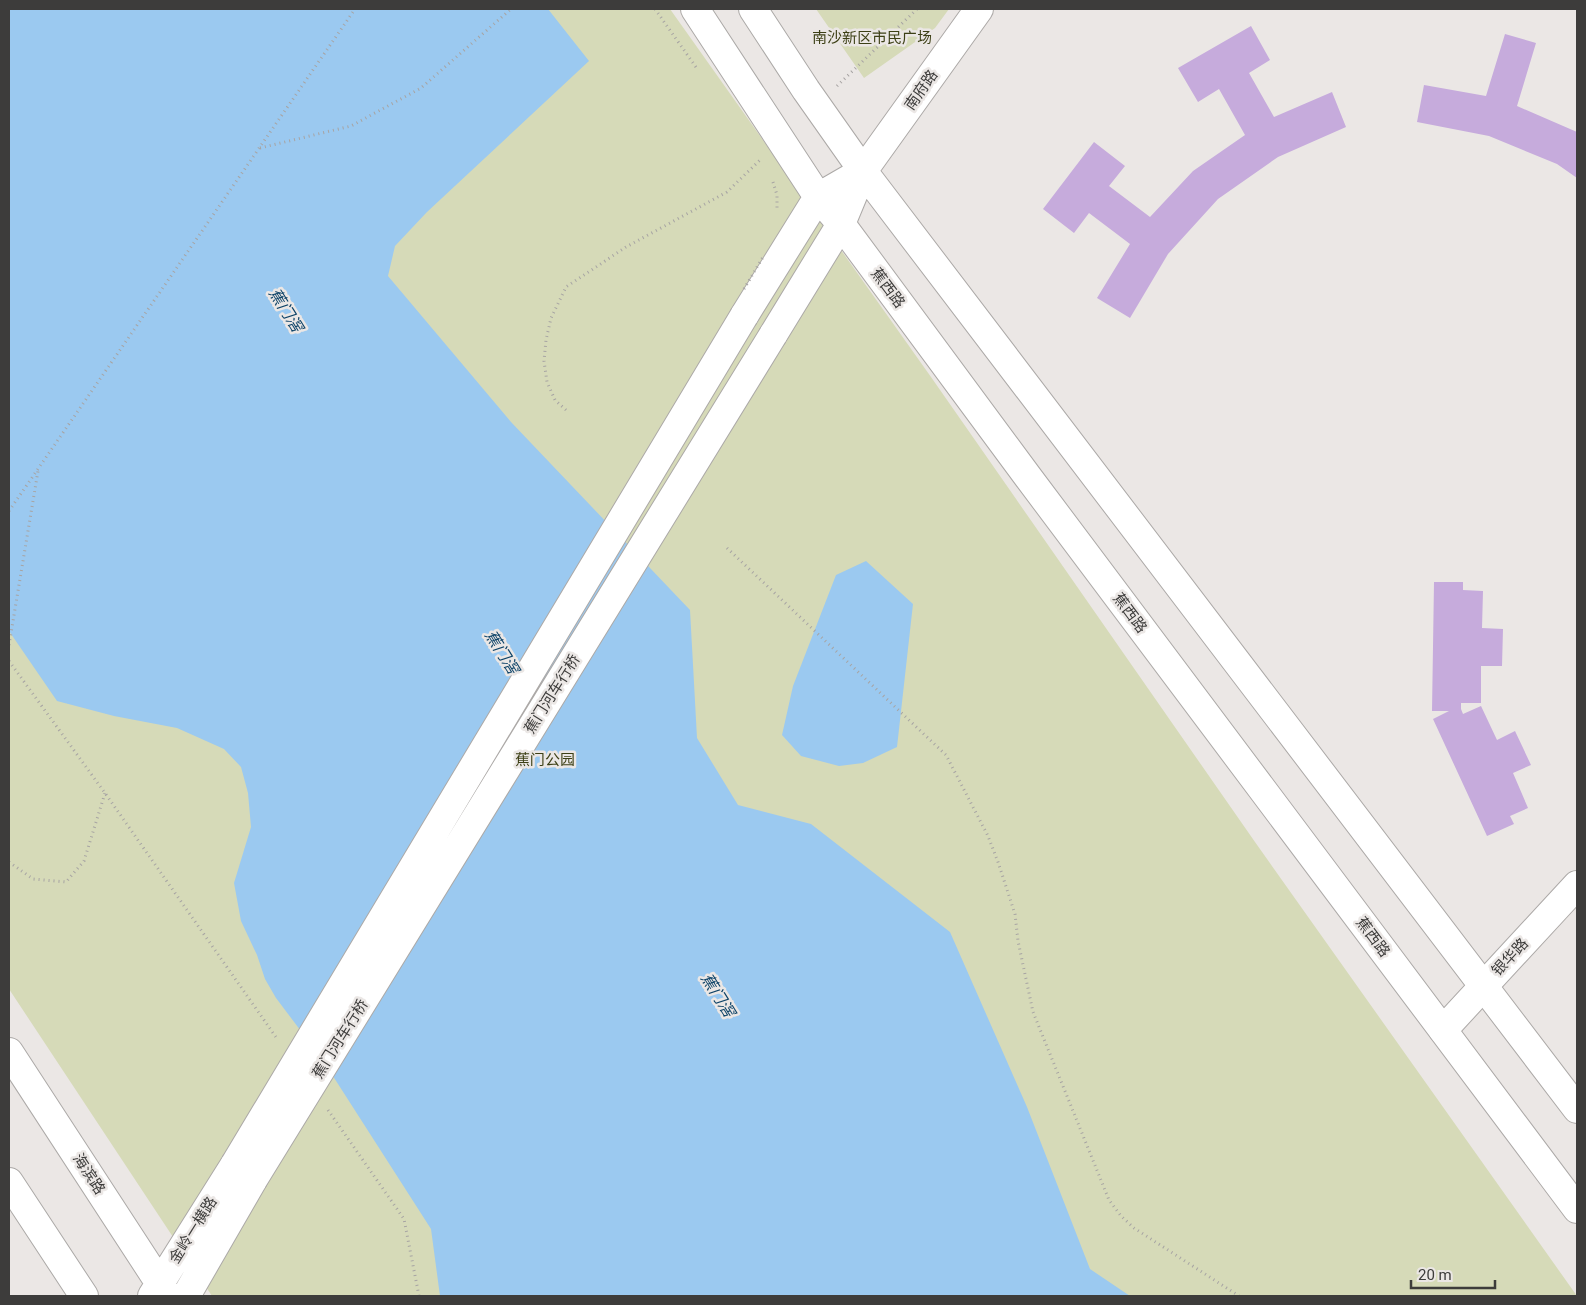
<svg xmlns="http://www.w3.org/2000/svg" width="1586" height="1305" font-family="Roboto,'Noto Sans SC',sans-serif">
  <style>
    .green { fill: #d6dab8 }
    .water { fill: #9bc9f0 }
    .building { fill: #c6abdc }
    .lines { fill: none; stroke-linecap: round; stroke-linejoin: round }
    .street-casing { stroke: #aca9a7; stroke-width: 30 }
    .secondary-casing { stroke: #aca9a7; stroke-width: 30 }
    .path { stroke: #a7a4a3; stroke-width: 3; stroke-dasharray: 1 4; stroke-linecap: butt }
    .street { stroke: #fff; stroke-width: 28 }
    .secondary { stroke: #fff; stroke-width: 28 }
    .secondary-bridge-casing { stroke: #aca9a7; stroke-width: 30; stroke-linecap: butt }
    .path-bridge { stroke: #a7a4a3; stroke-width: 3; stroke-dasharray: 1 4; stroke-linecap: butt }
    .secondary-bridge { stroke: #fff; stroke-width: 28 }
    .labels { text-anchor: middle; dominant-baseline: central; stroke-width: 5; stroke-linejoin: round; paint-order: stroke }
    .park-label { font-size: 15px; fill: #3d4016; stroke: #ebe7e5 }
    .street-label { font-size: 15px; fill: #3d3c3b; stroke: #ebe7e5 }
    .water-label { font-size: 16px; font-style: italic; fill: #0d4368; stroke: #ebe7e5 }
  </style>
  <rect width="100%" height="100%" fill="#ebe7e5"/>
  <path class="green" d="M9,9H670L931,377L1255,842L1577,1296H212L9,989Z
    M816,9H949L935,28L864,78Z"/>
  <path class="water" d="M9,9H548L589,61L427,212L395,246L388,276L511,422L690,610L697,738L738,805L811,824L950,932L1027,1107L1090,1269L1130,1296H440L431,1229L322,1059L276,998L265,979L257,955L241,921L234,883L251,827L248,793L241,767L224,749L177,728L114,716L57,701L9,631Z
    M866,561L913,604L897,747L863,763L839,766L801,756L782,735L793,686L836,575Z"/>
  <path class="building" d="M1251,26L1270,60L1249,73L1274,117L1332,92L1346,127L1278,157L1218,199L1168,254L1130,318L1097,298L1130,244L1089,213L1074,233L1043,209L1094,142L1125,166L1109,186L1150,217L1193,171L1245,135L1219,89L1198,102L1178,68Z
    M1505,34L1536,43L1517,106L1577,132V178L1557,164L1489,136L1417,122L1424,85L1486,96Z
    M1434,582H1463V590L1483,591L1482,628L1503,629L1502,666H1481V703H1461V709L1463,714L1481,706L1497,740L1515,731L1531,765L1513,773L1528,808L1510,816L1514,824L1487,836L1433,719L1449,711H1432Z"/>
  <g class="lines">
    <defs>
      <path id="street" d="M1443,1030L1577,885"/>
      <path id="secondary" d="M695,9L818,197L841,224L1028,477L1577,1209
        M753,9L806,90L863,171L1577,1109
        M744,316L818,197L863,171
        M773,335L841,224L863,171L979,9
        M9,1052L168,1296
        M9,1182L84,1296
        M152,1296L235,1164
        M186,1296L253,1180"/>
    </defs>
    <use href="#street" class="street-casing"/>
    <use href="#secondary" class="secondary-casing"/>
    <path class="path" d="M655,9L698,70
      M837,86L917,9
      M260,148L351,126L421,88L511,9
      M773,182L777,195V208
      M566,410L555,400L547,382L544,361L546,340L551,318L566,287L626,247L727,192L760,160
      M9,511L355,9
      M727,548L946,755L988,836L998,862L1015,914L1018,941L1033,1012L1109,1200L1121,1216L1134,1228L1239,1296
      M9,645L38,471
      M9,661L105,793L278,1040
      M9,862L33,879L66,882L84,861L105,793
      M328,1110L404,1219L419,1296"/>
    <use href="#street" class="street"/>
    <use href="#secondary" class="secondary"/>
    <defs>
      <path id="secondary-bridge" d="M235,1164L744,316
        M253,1180L773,335"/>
    </defs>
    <use href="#secondary-bridge" class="secondary-bridge-casing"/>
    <path class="path-bridge" d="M744,289L763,257"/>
    <use href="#secondary-bridge" class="secondary-bridge"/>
  </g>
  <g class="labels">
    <g class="park-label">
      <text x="872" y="38">南沙新区市民广场</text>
      <text x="545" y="760">蕉门公园</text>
    </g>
    <g class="street-label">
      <text transform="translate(921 90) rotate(-55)">南府路</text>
      <text transform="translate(888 288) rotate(53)">蕉西路</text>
      <text transform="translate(1130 613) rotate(53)">蕉西路</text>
      <text transform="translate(552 694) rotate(-58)">蕉门河车行桥</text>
      <text transform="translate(1373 937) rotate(53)">蕉西路</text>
      <text transform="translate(1510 957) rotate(-47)">银华路</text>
      <text transform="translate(340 1039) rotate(-58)">蕉门河车行桥</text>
      <text transform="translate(89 1174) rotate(57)">海滨路</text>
      <text transform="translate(193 1230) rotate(-58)">金岭一横路</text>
    </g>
    <g class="water-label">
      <text transform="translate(286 310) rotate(58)">蕉门滘</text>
      <text transform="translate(502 652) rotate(58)">蕉门滘</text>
      <text transform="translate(718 995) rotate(58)">蕉门滘</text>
    </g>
  </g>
  <rect width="1586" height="1305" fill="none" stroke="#3d3c3b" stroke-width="20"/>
  <path d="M1411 1280v8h84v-8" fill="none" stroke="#3d3c3b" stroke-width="2.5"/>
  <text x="1418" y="1280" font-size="15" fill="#3d3c3b" stroke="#ebe7e5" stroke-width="4" paint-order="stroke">20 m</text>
</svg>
